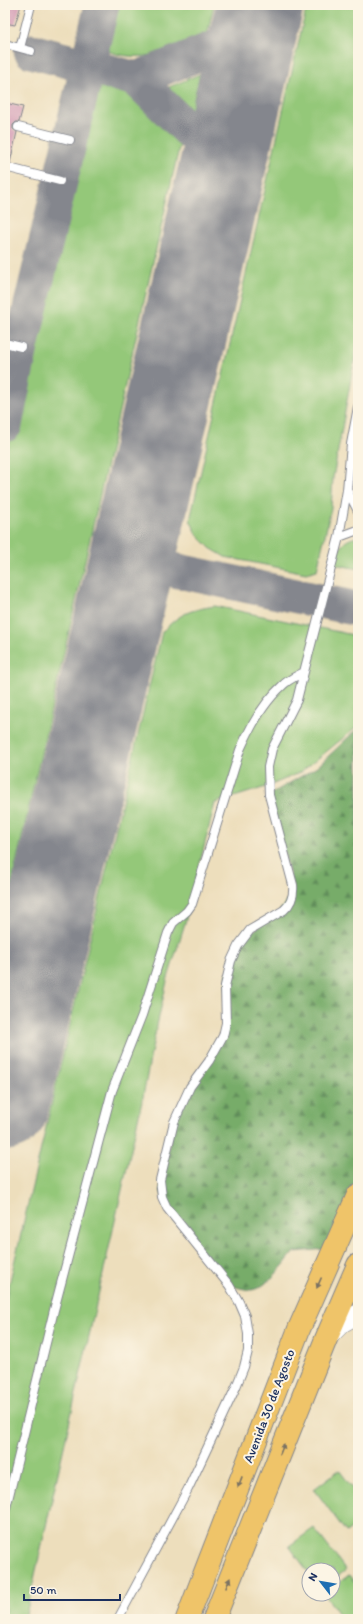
<svg xmlns="http://www.w3.org/2000/svg" width="363" height="1624" font-family="Itim,sans-serif">
  <style>
    .grass { fill: #94c879; stroke: #587c6c }
    .forest { fill: url(#forest-firs); stroke: #496e64 }
    .lines { fill: none; stroke-linecap: round; stroke-linejoin: round }
    .taxiway { stroke: #84868d; stroke-width: 35 }
    .runway { stroke: #84868d; stroke-width: 87 }
    .building { fill: #d196b2 }
    .service-casing { stroke: #84868d; stroke-width: 10 }
    .tertiary-casing { stroke: #84868d; stroke-width: 20 }
    .primary-casing { stroke: #84868d; stroke-width: 24 }
    .service { stroke: #fff; stroke-width: 8 }
    .tertiary { stroke: #fff; stroke-width: 19 }
    .primary { stroke: #efc469; stroke-width: 22 }
    .oneway { fill: #7a7263 }
    .labels { text-anchor: middle; dominant-baseline: central; stroke-width: 4; stroke-linejoin: round; paint-order: stroke }
    .street-label { font-size: 13px; fill: #1b2f5e; stroke: #fcf5e5 }
  </style>
  <defs>
    <pattern id="forest-firs" width="22" height="20" patternUnits="userSpaceOnUse"><rect width="22" height="20" fill="#77ac69"/><path d="M5 1l3.5 6h-7zM16 11l3.5 6h-7z" fill="#618c5a"/></pattern>
  </defs>
  <rect width="100%" height="100%" fill="#fcf5e5"/>
  <filter id="ink" filterUnits="userSpaceOnUse"><feTurbulence type="fractalNoise" baseFrequency=".025" numOctaves="2"/><feDisplacementMap in="SourceGraphic" scale="8" xChannelSelector="R" yChannelSelector="G"/><feConvolveMatrix kernelMatrix="1 2 1 2 8 2 1 2 1" color-interpolation-filters="sRGB"/></filter>
  <filter id="wash" filterUnits="userSpaceOnUse"><feTurbulence type="fractalNoise" baseFrequency=".012" numOctaves="4" result="noise"/><feDisplacementMap in="SourceGraphic" scale="16" xChannelSelector="R" yChannelSelector="G"/><feGaussianBlur stdDeviation="0.9" result="paint"/><feColorMatrix in="noise" values="0 0 0 0 0 0 0 0 0 0 0 0 0 0 0 0 0 1.4 0 .05"/><feComposite in="paint" operator="in"/></filter>
  <g filter="url(#wash)">
    <rect width="100%" height="100%" fill="#eddebc"/>
    <path class="grass" d="M111,5H214L207,35C175,51 139,65 105,50L102,44Z
      M307,5H358V340L333,478L331,509L317,570L306,573L225,557L210,548L198,536L190,520Z
      M200,74L190,116L162,90Z
      M95,85C138,89 160,108 180,144L5,912V457L90,89Z
      M358,537V569L334,564C338,550 342,539 358,537Z
      M215,606L358,636V726L301,772L269,786L215,803L185,923L167,981L152,1048L143,1097L25,1619H5V1302L162,632C180,613 190,610 215,606Z
      M339,1470L358,1495V1523L346,1532L314,1489Z
      M314,1528L346,1570L333,1580V1570H309V1573L289,1546Z
      M349,1575L358,1587V1619H343L324,1594H333V1587Z"/>
    <path class="forest" d="M358,728V1195L335,1248L294,1252C285,1263 266,1290 250,1290C243,1289 236,1287 229,1285L167,1208L160,1189L174,1122L223,1036L227,974L245,937L277,914L294,891L269,795L317,767Z"/>
    <g class="lines">
      <path class="taxiway" d="M31,51L136,79L223,164
        M136,79L254,32
        M5,425L21,347L102,5
        M131,561L358,609"/>
      <path class="runway" d="M5,1107L260,5"/>
    </g>
    <g id="blocks">
      <path class="building" d="M5,5H21L15,25L5,23Z
        M5,103L23,107L19,122H16L13,125V129L17,132L10,163L5,164Z"/>
    </g>
  </g>
  <g filter="url(#ink)">
    <use href="#blocks" fill-opacity="0" stroke="#84868d" stroke-width="1"/>
    <g class="lines">
      <defs>
        <path id="service" d="M5,44L20,48L31,5
          M20,48L31,51
          M18,127L70,140
          M9,168L60,181
          M5,343L21,347
          M358,407L351,444L347,490L358,511
          M339,537L358,530
          M5,1512L54,1310L112,1091L142,1015L168,933L173,923L187,911L192,904L240,750C250,727 264,702 283,685C289,679 297,676 304,672L339,537L347,490
          M118,1619L188,1489L236,1387L244,1367L248,1351V1334L245,1316L239,1302L229,1285L167,1208L162,1197L160,1180L174,1122L190,1087L209,1061L223,1036L226,1023L225,986L231,961L238,946L250,930L284,910C292,903 294,895 293,885L269,795L268,767L272,749L297,700L304,672"/>
        <path id="tertiary" d="M327,1338L342,1323L358,1314"/>
        <path id="primary" d="M187,1619L299,1329L358,1195
          M214,1619L326,1339L358,1265"/>
      </defs>
      <use href="#service" class="service-casing"/>
      <use href="#tertiary" class="tertiary-casing"/>
      <use href="#primary" class="primary-casing"/>
      <use href="#service" class="service"/>
      <use href="#tertiary" class="tertiary"/>
      <use href="#primary" class="primary"/>
    </g>
    <defs><path id="oneway-solid" d="M-6-.8H1V-3.2L6.5 0L1 3.2V.8H-6Z"/></defs>
    <g class="oneway">
      <use href="#oneway-solid" transform="translate(319 1283) rotate(114)"/>
      <use href="#oneway-solid" transform="translate(282 1449) rotate(-68)"/>
      <use href="#oneway-solid" transform="translate(240 1482) rotate(111)"/>
      <use href="#oneway-solid" transform="translate(228 1583) rotate(-68)"/>
    </g>
  </g>
  <g class="labels">
    <g class="street-label">
      <text transform="translate(269 1406) rotate(-69)">Avenida 30 de Agosto</text>
    </g>
  </g>
  <rect width="363" height="1624" fill="none" stroke="#fcf5e5" stroke-width="20"/>
  <g transform="translate(321 1582) rotate(301)"><circle r="19" fill="#fcf5e5" stroke="#a2a6af"/>
  <path d="M0-3L7 15L0 10L-7 15Z" fill="#1f6fb2"/>
  <text y="-6" font-size="11" font-weight="bold" text-anchor="middle" fill="#1b2f5e">N</text>
  </g>
  <path d="M24 1594v6h96v-6" fill="none" stroke="#1b2f5e" stroke-width="2"/>
  <text x="30" y="1594" font-size="12" fill="#1b2f5e" stroke="#fcf5e5" stroke-width="3" paint-order="stroke">50 m</text>
</svg>
